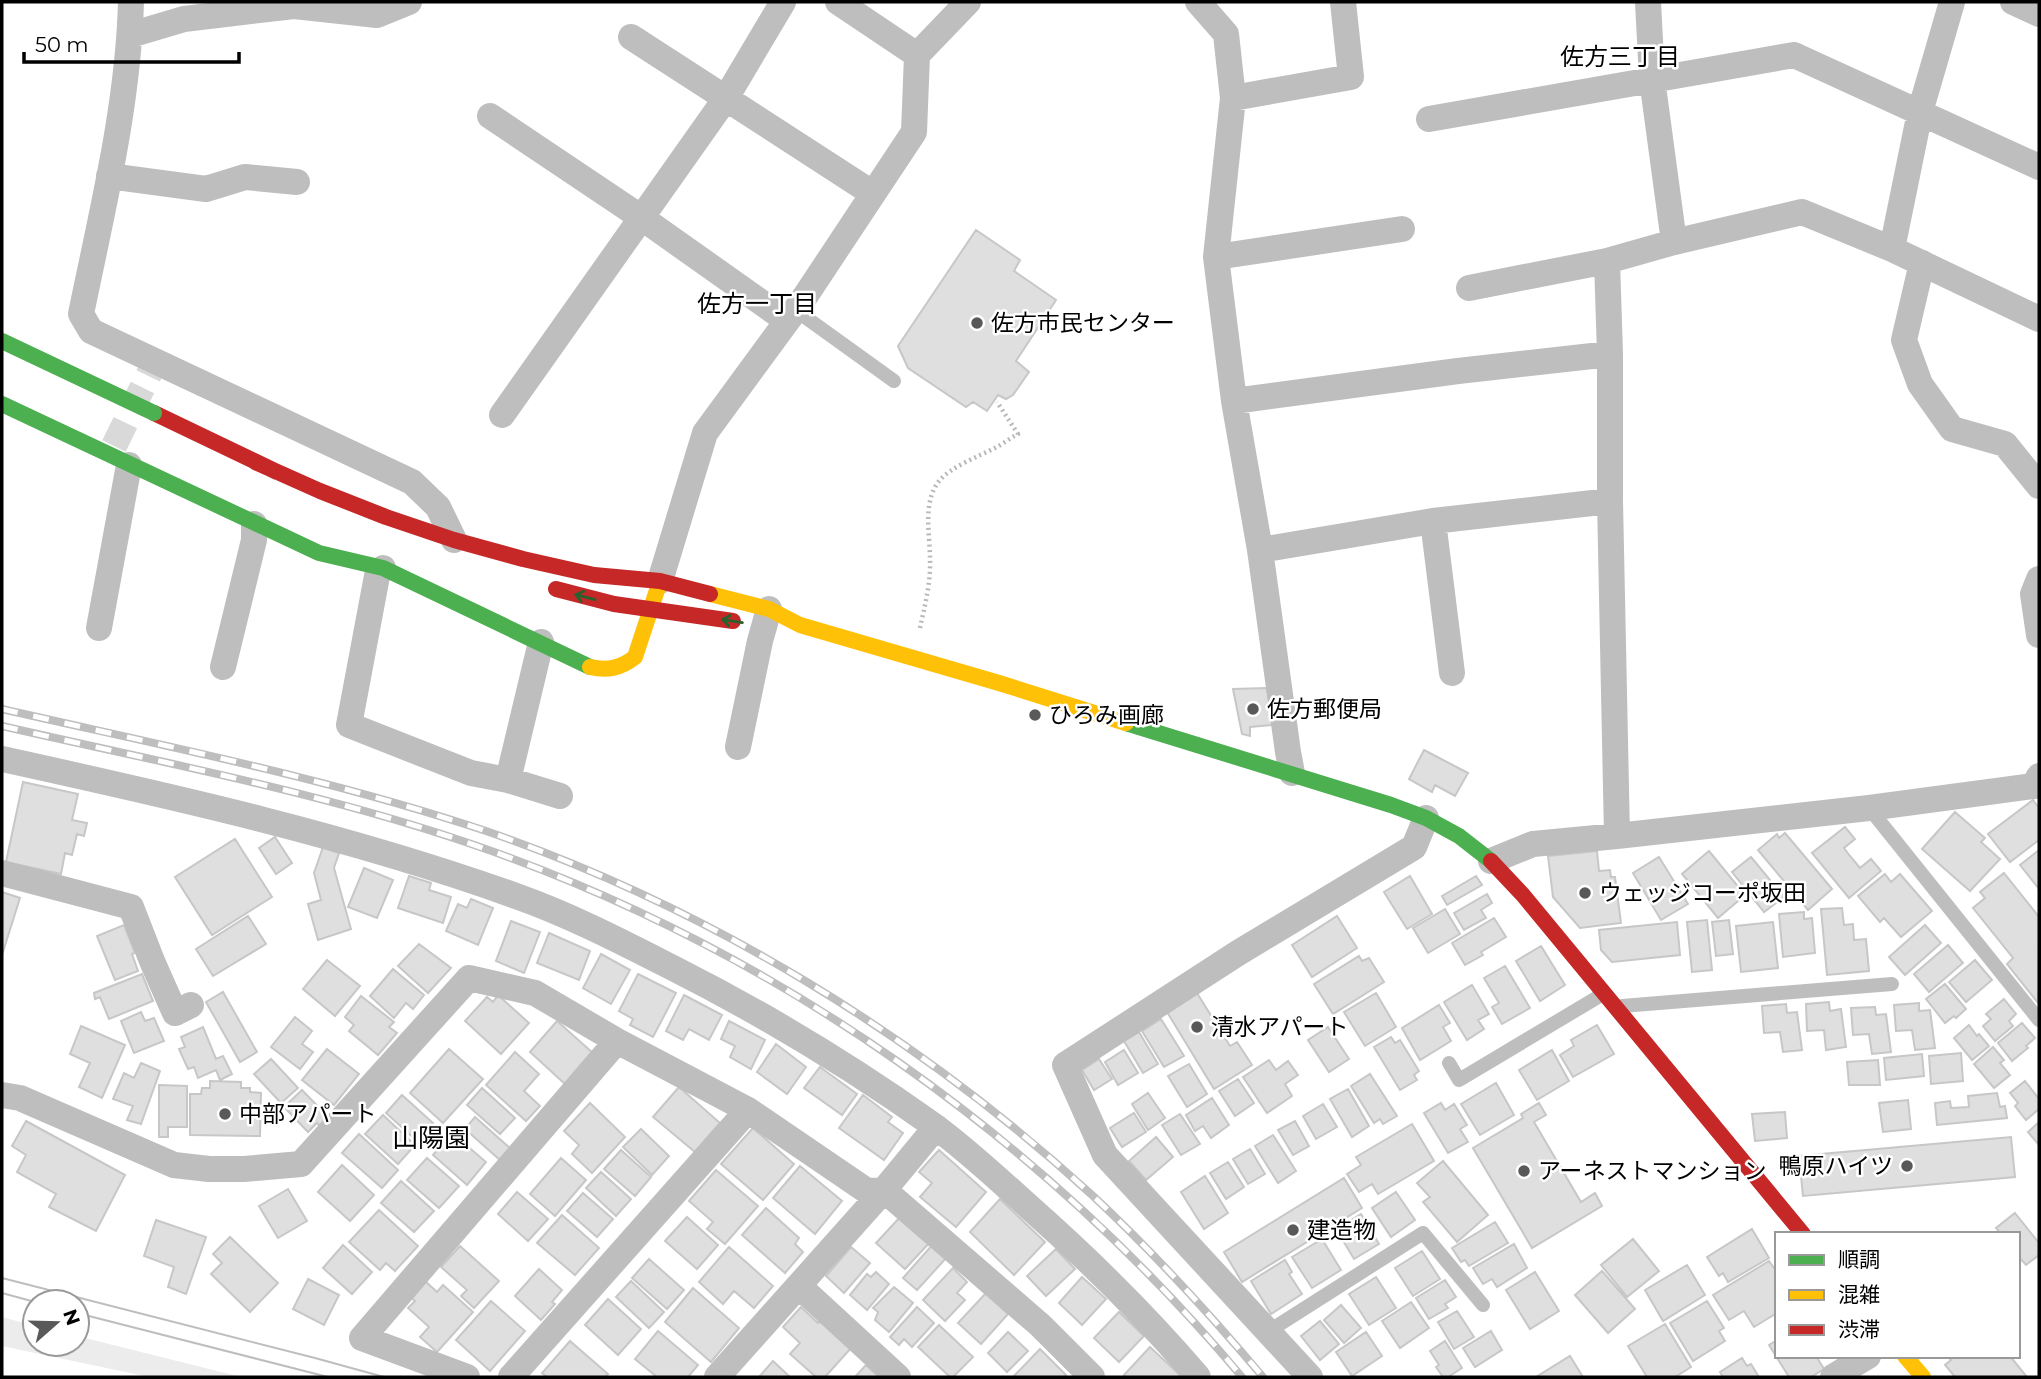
<svg xmlns="http://www.w3.org/2000/svg" width="2041" height="1379" font-family="Montserrat,'Noto Sans JP',sans-serif">
  <style>
    .green { fill: #ececec }
    .building { fill: #dfdfdf; stroke: #c7c7c7; stroke-width: 2 }
    .lines { fill: none; stroke-linecap: round; stroke-linejoin: round }
    .street-tunnel { stroke: #d9d9d9; stroke-width: 26; stroke-dasharray: 26 13; stroke-linecap: butt }
    .path { stroke: #b9b9b9; stroke-width: 4.5; stroke-dasharray: 2 3.5; stroke-linecap: butt }
    .lane { stroke: #bebebe; stroke-width: 14 }
    .street { stroke: #bebebe; stroke-width: 26 }
    .fast { stroke: #4caf50; stroke-width: 16 }
    .slow { stroke: #ffc107; stroke-width: 16 }
    .jam { stroke: #c62828; stroke-width: 16 }
    .tram { stroke: #bebebe; stroke-width: 2 }
    .rail-casing { stroke: #bebebe; stroke-width: 8 }
    .rail { stroke: #fff; stroke-width: 5; stroke-dasharray: 16; stroke-linecap: butt }
    .fast-bridge { stroke: #4caf50; stroke-width: 16 }
    .oneway { stroke: #2a602c }
    .poi-dot { fill: #595959; stroke: #fff; stroke-width: 2.5 }
    .labels { text-anchor: middle; dominant-baseline: central; stroke-width: 5; stroke-linejoin: round; paint-order: stroke }
    .poi-label { font-size: 23px; fill: #000; stroke: #fff; text-anchor: start }
    .neighbourhood-label { font-size: 24px; fill: #000; stroke: #fff }
    .quarter-label { font-size: 26px; fill: #000; stroke: #fff }
  </style>
  <rect width="100%" height="100%" fill="#fff"/>
  <path class="green" d="M2,1317L35,1326V1344H77V1336L241,1377H149L2,1346Z"/>
  <path class="building" d="M976,230L1020,260L1014,271L1056,300L1016,361L1029,372L1013,395L1006,399L998,395L987,411L973,402L966,407L908,368L898,346Z
    M1267,688L1273,725L1250,727V736L1242,734L1233,689Z
    M1424,750L1468,773L1455,796L1435,785L1432,792L1409,779Z
    M23,782L78,794L72,820L87,823L84,836L77,834L72,855L65,853L61,874L6,862Z
    M2033,800L2039,808V840L2010,862L1988,834Z
    M1955,812L1985,838L1981,842L2000,859L1970,891L1922,849Z
    M1845,827L1855,839L1844,848L1850,856L1860,868L1871,859L1881,871L1849,898L1812,853Z
    M1785,833L1832,889L1808,910L1758,850L1777,834L1779,838Z
    M275,837L292,863L276,874L259,848Z
    M235,839L272,897L212,935L175,877Z
    M323,847L339,853L334,868L351,929L318,940L308,904L321,900L314,873Z
    M2039,850V889L2020,865Z
    M1597,851L1599,871L1610,870L1611,877H1615L1621,923L1580,928L1553,897L1548,856Z
    M1709,851L1745,895L1718,918L1682,874Z
    M1659,857L1688,904L1661,920L1633,873Z
    M1751,857L1784,897L1764,912L1732,872Z
    M364,868L393,880L377,918L348,907Z
    M2004,873L2039,917L2038,1003L2007,964L2013,958L1973,908L1985,898L1980,892Z
    M1885,874L1891,882L1900,874L1932,911L1901,937L1884,918L1880,922L1858,896Z
    M409,876L431,883L429,890L451,897L443,923L398,908Z
    M1410,876L1432,914L1407,929L1384,892Z
    M1476,876L1482,885L1447,905L1442,896Z
    M2,892L20,898L2,955Z
    M1487,894L1492,903L1481,910L1486,918L1464,930L1454,913Z
    M471,899L493,908L478,945L446,931L458,904L467,908Z
    M1842,908L1844,925L1853,924L1854,940L1866,939L1869,971L1827,975L1821,909Z
    M1445,909L1460,934L1428,953L1413,928Z
    M1804,912V919L1812,918L1815,953L1783,957L1779,914Z
    M248,916L266,944L213,976L196,949Z
    M1337,916L1357,948L1312,977L1292,945Z
    M1494,918L1506,937L1481,952L1483,955L1465,965L1452,943Z
    M1707,920L1712,970L1692,972L1687,922Z
    M1729,920L1733,954L1716,956L1712,922Z
    M511,921L540,932L524,973L496,961Z
    M1677,922L1680,955L1612,962L1601,950L1599,930Z
    M1773,922L1778,968L1741,972L1736,926Z
    M124,925L135,953L132,954L138,971L115,980L97,936Z
    M1925,925L1941,943L1905,975L1889,957Z
    M549,933L590,951L579,980L537,963Z
    M419,944L451,968L428,993L398,966Z
    M1948,945L1963,963L1929,992L1914,974Z
    M1541,946L1565,985L1540,1001L1516,961Z
    M601,954L630,970L611,1004L583,988Z
    M1359,956L1362,961L1369,958L1384,982L1333,1014L1314,984Z
    M327,960L360,986L335,1016L303,989Z
    M1975,960L1992,980L1966,1002L1949,982Z
    M1505,966L1530,1008L1502,1024L1492,1007L1499,1003L1484,978Z
    M393,969L424,995L413,1009L406,1003L394,1018L370,996Z
    M142,974L153,1001L109,1019L100,997L95,999L94,993Z
    M638,974L676,993L653,1037L630,1025L633,1019L619,1011Z
    M1945,984L1966,1009L1956,1018L1954,1016L1945,1023L1926,999Z
    M1472,985L1489,1014L1478,1020L1484,1029L1467,1040L1444,1002Z
    M223,992L257,1052L240,1062L206,1002Z
    M1197,993L1230,1046L1237,1042L1252,1065L1214,1089L1167,1012Z
    M1376,993L1396,1027L1365,1046L1344,1012Z
    M498,995L529,1023L501,1054L465,1021L487,997L493,1002Z
    M684,995L722,1015L709,1040L689,1029L683,1040L666,1031Z
    M361,996L394,1022L389,1027L397,1033L378,1055L349,1031L354,1025L345,1017Z
    M2004,999L2016,1014L2009,1021L2013,1026L1995,1041L1983,1026L1991,1019L1986,1014Z
    M1829,1002L1830,1011L1841,1009L1846,1047L1826,1050L1824,1030L1807,1031L1806,1004Z
    M1919,1003V1011L1930,1010L1935,1048L1915,1050L1912,1030L1896,1031L1894,1005Z
    M1786,1004L1787,1013L1797,1012L1802,1050L1783,1052L1780,1032L1764,1033L1762,1006Z
    M1439,1005L1450,1023L1443,1027L1451,1041L1420,1060L1402,1028Z
    M1875,1007L1876,1015L1886,1014L1891,1052L1872,1054L1869,1034L1853,1035L1851,1008Z
    M141,1012L145,1021L154,1018L164,1041L134,1053L121,1021Z
    M295,1017L312,1031L302,1044L313,1052L300,1069L271,1047Z
    M1161,1019L1184,1056L1164,1067L1142,1031Z
    M557,1021L593,1053L565,1084L530,1052Z
    M729,1021L765,1040L751,1069L730,1057L735,1046L721,1039Z
    M2022,1023L2035,1038L2026,1046L2028,1048L2012,1061L1998,1043Z
    M1597,1025L1614,1054L1573,1077L1560,1055L1574,1046L1571,1040Z
    M1969,1025L1977,1036L1979,1034L1989,1046L1972,1060L1954,1038Z
    M81,1026L125,1045L102,1098L79,1087L90,1063L70,1054Z
    M203,1027L216,1059L223,1056L232,1074L220,1080L216,1070L198,1078L194,1067L188,1069L179,1049L185,1047L181,1037Z
    M1328,1027L1349,1059L1329,1072L1308,1040Z
    M1139,1032L1158,1064L1143,1073L1124,1041Z
    M1391,1037L1395,1043L1400,1040L1419,1071L1414,1075L1417,1080L1400,1090L1374,1047Z
    M776,1044L806,1067L787,1094L757,1072Z
    M1993,1047L2004,1060L2000,1063L2010,1075L1994,1088L1974,1064Z
    M327,1049L359,1074L334,1105L302,1080Z
    M449,1049L483,1079L443,1123L410,1093Z
    M1124,1050L1138,1073L1118,1085L1105,1062Z
    M1552,1050L1569,1081L1537,1100L1519,1070Z
    M515,1052L539,1074L524,1091L540,1106L526,1121L486,1085Z
    M1961,1053L1963,1081L1931,1084L1929,1056Z
    M1922,1054L1924,1076L1886,1080L1884,1058Z
    M271,1059L298,1088L281,1103L254,1074Z
    M1099,1059L1112,1079L1094,1090L1082,1070Z
    M1269,1060L1276,1070L1288,1061L1298,1075L1285,1084L1292,1096L1267,1113L1243,1077Z
    M1878,1060L1880,1085H1849L1847,1062Z
    M141,1063L160,1071L141,1124L127,1120L133,1106L113,1099L124,1073L134,1078Z
    M1189,1064L1207,1094L1187,1107L1168,1076Z
    M820,1067L857,1094L842,1115L804,1088Z
    M1370,1074L1397,1116L1383,1124L1380,1119L1374,1123L1351,1086Z
    M1238,1079L1254,1103L1235,1116L1219,1091Z
    M210,1081L241,1082V1088H250V1092L261,1093L260,1136L190,1135V1094H201L202,1088H210Z
    M2025,1081L2039,1099V1109L2026,1120L2015,1106L2018,1103L2010,1093Z
    M1496,1083L1514,1115L1480,1135L1461,1104Z
    M159,1085L187,1086V1127H168V1137H159Z
    M679,1087L720,1123L695,1152L653,1117Z
    M482,1088L515,1118L500,1134L467,1105Z
    M1348,1089L1369,1126L1352,1137L1330,1099Z
    M302,1090L330,1119L321,1127L317,1123L308,1132L284,1107Z
    M1148,1093L1165,1118L1148,1130L1132,1104Z
    M1997,1093L2000,1107L2005,1106L2007,1118L1937,1125L1935,1103L1950,1101L1951,1108L1969,1107L1968,1096Z
    M402,1095L433,1123L417,1141L386,1113Z
    M863,1095L892,1117L888,1122L903,1133L884,1160L839,1128Z
    M1212,1098L1229,1125L1211,1138L1203,1126L1195,1131L1186,1115Z
    M1908,1100L1911,1129L1883,1132L1879,1103Z
    M590,1103L625,1137L592,1173L572,1154L579,1145L564,1131Z
    M1441,1103L1445,1110L1454,1104L1467,1125L1460,1129L1468,1142L1448,1153L1424,1113Z
    M1539,1103L1546,1115L1534,1122L1581,1202L1595,1193L1602,1206L1532,1248L1473,1148L1523,1118L1521,1114Z
    M1323,1104L1337,1127L1316,1139L1303,1116Z
    M1785,1112L1787,1138L1755,1141L1752,1114Z
    M1134,1113L1146,1132L1122,1147L1110,1128Z
    M1180,1114L1200,1144L1181,1155L1162,1125Z
    M383,1115L415,1145L398,1164L365,1134Z
    M475,1117L511,1149L501,1161L465,1129Z
    M26,1121L125,1175L96,1231L49,1207L56,1194L17,1172L26,1155L12,1146Z
    M1295,1121L1309,1146L1293,1155L1278,1130Z
    M2039,1122V1145L2028,1132Z
    M1412,1124L1434,1161L1378,1194L1372,1184L1359,1192L1347,1174L1361,1165L1356,1157Z
    M753,1128L794,1164L763,1200L721,1164Z
    M641,1129L669,1156L652,1175L623,1147Z
    M452,1133L486,1162L467,1185L433,1155Z
    M359,1134L398,1170L382,1188L342,1153Z
    M1273,1135L1296,1171L1278,1183L1255,1146Z
    M1156,1137L1173,1157L1146,1180L1129,1161Z
    M2011,1137L2015,1177L1803,1196L1799,1156Z
    M1250,1149L1265,1174L1248,1184L1233,1159Z
    M621,1150L651,1177L635,1196L604,1169Z
    M939,1150L986,1192L956,1227L920,1197L932,1183L919,1172Z
    M427,1158L459,1186L439,1208L407,1180Z
    M561,1158L586,1180L555,1216L530,1194Z
    M1443,1161L1488,1215L1457,1242L1423,1202L1430,1197L1417,1183Z
    M1228,1162L1244,1187L1226,1199L1210,1173Z
    M342,1165L374,1195L350,1221L318,1192Z
    M800,1166L842,1201L815,1234L773,1198Z
    M716,1170L758,1206L725,1244L707,1229L713,1222L689,1201Z
    M601,1172L631,1199L616,1216L586,1188Z
    M1205,1176L1228,1213L1204,1229L1181,1192Z
    M1344,1178L1362,1208L1242,1282L1224,1252Z
    M401,1181L434,1211L414,1232L381,1203Z
    M288,1189L307,1221L278,1238L259,1206Z
    M517,1192L548,1219L528,1241L498,1214Z
    M1396,1192L1415,1220L1391,1237L1372,1208Z
    M583,1193L613,1219L597,1237L567,1211Z
    M1000,1199L1045,1242L1014,1275L970,1232Z
    M766,1208L799,1238L795,1244L803,1252L785,1273L742,1235Z
    M379,1210L418,1246L395,1271L386,1263L380,1270L349,1242Z
    M2015,1213L2039,1243V1255L2026,1265L2018,1256V1234H2001L1996,1228Z
    M1361,1214L1379,1244L1354,1259L1336,1229Z
    M562,1215L599,1248L575,1275L537,1243Z
    M902,1215L931,1241L905,1269L876,1243Z
    M687,1217L718,1245L697,1269L665,1241Z
    M156,1220L206,1237L186,1294L168,1287L174,1267L144,1256Z
    M1495,1222L1508,1243L1469,1266L1465,1260L1461,1262L1452,1248Z
    M1752,1229L1769,1258L1728,1282L1723,1273L1719,1276L1707,1257Z
    M230,1237L278,1283L250,1312L211,1274L222,1263L213,1254Z
    M1322,1239L1341,1270L1312,1288L1292,1257Z
    M1633,1239L1659,1271L1627,1297L1601,1265Z
    M934,1243L948,1256L917,1290L903,1278Z
    M1514,1244L1527,1268L1497,1287L1492,1279L1483,1284L1473,1268Z
    M343,1245L372,1272L352,1294L323,1268Z
    M460,1246L499,1281L474,1308L461,1296L467,1290L441,1267Z
    M729,1247L773,1286L754,1308L734,1291L723,1304L699,1282Z
    M851,1247L870,1263L844,1293L826,1276Z
    M1056,1249L1075,1269L1046,1296L1027,1276Z
    M1422,1251L1440,1279L1413,1296L1395,1268Z
    M649,1259L684,1290L667,1309L632,1278Z
    M1285,1260L1292,1272L1289,1274L1302,1294L1271,1314L1251,1281Z
    M1769,1261L1777,1272V1313L1754,1327L1744,1311L1729,1320L1713,1295Z
    M1687,1265L1705,1295L1663,1321L1645,1290Z
    M953,1268L967,1282L957,1293L965,1300L945,1321L923,1300Z
    M539,1269L562,1290L552,1302L555,1304L541,1320L515,1296Z
    M1602,1271L1635,1309L1608,1333L1575,1295Z
    M876,1272L889,1284L867,1310L850,1295L867,1274L871,1277Z
    M1535,1272L1559,1311L1530,1329L1506,1290Z
    M1082,1277L1106,1299L1082,1325L1059,1303Z
    M1376,1277L1396,1308L1369,1325L1349,1294Z
    M308,1279L339,1295L324,1325L293,1309Z
    M424,1280L437,1292L443,1285L473,1312L437,1352L420,1337L429,1327L408,1308L415,1301L409,1296Z
    M1445,1280L1456,1297L1445,1304L1448,1308L1429,1319L1416,1298Z
    M631,1281L664,1312L649,1328L616,1297Z
    M894,1287L913,1303L889,1332L875,1320L878,1312L873,1308Z
    M693,1288L739,1328L711,1362L665,1322Z
    M986,1293L1008,1314L981,1344L958,1323Z
    M608,1299L641,1329L618,1355L585,1325Z
    M491,1301L525,1331L490,1371L456,1340Z
    M1707,1301L1724,1328L1719,1331L1725,1341L1693,1361L1670,1323Z
    M1411,1302L1429,1328L1400,1348L1382,1321Z
    M1341,1305L1361,1328L1344,1343L1324,1320Z
    M801,1307L818,1323L822,1319L852,1347L825,1377H816L790,1354L800,1343L783,1327Z
    M917,1307L934,1323L912,1347L904,1339L899,1345L890,1337Z
    M1457,1311L1474,1337L1454,1349L1438,1322Z
    M1119,1312L1144,1336L1119,1362L1094,1338Z
    M1320,1321L1339,1344L1320,1360L1301,1336Z
    M1665,1324L1691,1367L1675,1377H1647L1628,1346Z
    M939,1325L973,1357L953,1377H950L918,1347Z
    M658,1331L698,1365L688,1377H657L635,1359Z
    M1491,1331L1502,1350L1475,1367L1463,1348Z
    M1008,1332L1028,1351L1007,1372L988,1353Z
    M1366,1332L1382,1356L1352,1376L1336,1352Z
    M1777,1340V1356H1816L1824,1369L1811,1377H1789L1769,1345Z
    M570,1341L608,1374L605,1377H547L542,1373Z
    M1445,1341L1462,1368L1448,1377H1443L1436,1367L1439,1365L1430,1351Z
    M1150,1347L1180,1375L1177,1377H1126L1124,1375Z
    M1040,1349L1066,1375L1064,1377H1013Z
    M1570,1356L1583,1377H1536Z
    M1947,1356H2010L2027,1377H1955L1945,1365L1951,1360Z
    M1742,1358L1747,1366L1751,1364L1759,1377H1723L1720,1372Z
    M773,1361L790,1377H759Z
    M866,1365L879,1377H855Z"/>
  <g class="lines">
    <path class="street-tunnel" d="M114,446L150,372"/>
    <path class="path" d="M920,628C925,605 931,582 930,559C930,534 922,501 940,480C951,467 979,456 995,448C1003,444 1010,438 1018,434L997,402"/>
    <path class="lane" d="M794,309L894,381
      M1869,808L2039,1020
      M1622,1006L1892,984
      M1449,1063L1459,1080L1603,994
      M1269,1331L1423,1233L1483,1305"/>
    <path class="street" d="M131,2C128,108 102,211 81,314L91,331L412,482L438,507L454,540
      M838,2L917,55
      M1198,2L1226,34L1233,98L1216,257L1234,401L1260,550L1288,752L1292,773
      M1648,2L1652,79L1674,242
      M2013,2L2039,14
      M130,35L184,19L294,6L377,15L409,2
      M631,37L872,193
      M1233,98L1351,77L1343,2
      M490,116L642,218L786,320
      M1429,119L1794,55L2039,167
      M109,176L206,189L245,177L297,182
      M1892,249L1920,112L1952,2
      M1216,257L1402,229
      M1607,261L1610,354V501L1617,836
      M1922,263L1904,340L1920,384L1952,429L2005,444L2039,486
      M1469,288L1607,261L1674,242L1802,212L1892,249L2039,319
      M1234,401L1458,371L1610,354
      M502,415L726,98L783,2
      M1433,521L1452,673
      M1260,550L1433,521L1610,501
      M383,568L377,576L349,725L471,773L508,780L560,796
      M2039,579L2033,594L2039,635
      M660,581L705,433L804,298L914,132L917,55L968,2
      M99,628L129,465
      M223,667L254,540V524
      M738,747L760,641L769,609
      M2,759C175,797 349,836 516,896C570,915 622,942 673,968C764,1014 850,1066 933,1125C966,1149 997,1178 1028,1206C1088,1259 1146,1316 1198,1377
      M508,780L541,642
      M1491,861L1533,844L1617,836L1869,808L2034,786L2039,776
      M2,873L131,907L152,961L175,1013L191,1005
      M2,1095L20,1098L174,1165L209,1169H244L301,1164L469,978L535,993L617,1041L748,1110L867,1191L884,1190L1040,1325L1092,1377
      M799,1286L898,1377
      M467,1377L362,1338L617,1041
      M511,1377L748,1110
      M717,1377L884,1190L936,1127
      M1310,1377L1105,1155L1065,1065L1238,953L1414,847L1426,818
      M1833,1377L1868,1356"/>
    <path class="fast" d="M2,404L319,553L383,568L590,667
      M1126,723L1391,805L1426,818L1459,836L1491,861"/>
    <path class="slow" d="M710,594L769,609L800,625L999,683L1126,723
      M590,667C608,671 621,668 635,657L660,581
      M1905,1356L1923,1377"/>
    <path class="jam" d="M154,413L277,472
      M255,462L320,491L386,517L454,540L523,559L594,575L660,581L710,594
      M556,589L614,604L733,621
      M1491,861L1523,895L1803,1234"/>
    <path class="tram" d="M2,1278L315,1358L384,1377
      M2,1293L35,1302
      M77,1313L328,1377"/>
    <defs>
      <path id="rail" d="M2,709C164,746 328,778 486,831C709,908 918,1036 1092,1195C1153,1252 1209,1313 1263,1377
        M2,726C163,763 327,793 483,848C779,952 1041,1138 1242,1377"/>
    </defs>
    <use href="#rail" class="rail-casing"/>
    <use href="#rail" class="rail"/>
    <path class="fast-bridge" d="M2,341L154,413"/>
  </g>
  <defs><path id="oneway-shaft" d="M-6 0H5M1.5-3L5.5 0L1.5 3" fill="none" stroke-width="1.6" stroke-linecap="round" stroke-linejoin="round" transform="scale(1.75)"/></defs>
  <g class="oneway">
    <use href="#oneway-shaft" transform="translate(585 597) rotate(-166)"/>
    <use href="#oneway-shaft" transform="translate(732 621) rotate(-171)"/>
  </g>
  <g class="poi-dot">
    <circle cx="977" cy="323" r="7"/>
    <circle cx="1253" cy="709" r="7"/>
    <circle cx="1035" cy="715" r="7"/>
    <circle cx="1585" cy="893" r="7"/>
    <circle cx="1197" cy="1027" r="7"/>
    <circle cx="225" cy="1114" r="7"/>
    <circle cx="1907" cy="1166" r="7"/>
    <circle cx="1524" cy="1171" r="7"/>
    <circle cx="1293" cy="1230" r="7"/>
  </g>
  <g class="labels">
    <g class="poi-label">
      <text x="991" y="323">佐方市民センター</text>
      <text x="1267" y="709">佐方郵便局</text>
      <text x="1049" y="715">ひろみ画廊</text>
      <text x="1599" y="893">ウェッジコーポ坂田</text>
      <text x="1211" y="1027">清水アパート</text>
      <text x="239" y="1114">中部アパート</text>
      <text x="1893" y="1166" text-anchor="end">鴨原ハイツ</text>
      <text x="1538" y="1171">アーネストマンション</text>
      <text x="1307" y="1230">建造物</text>
    </g>
    <g class="neighbourhood-label">
      <text x="1620" y="56">佐方三丁目</text>
      <text x="757" y="303">佐方一丁目</text>
    </g>
    <g class="quarter-label">
      <text x="431" y="1138">山陽園</text>
    </g>
  </g>
  <rect width="2041" height="1379" fill="none" stroke="#000000" stroke-width="7"/>
  <rect x="1775" y="1232" width="245" height="126" fill="#ffffff" stroke="#999999" stroke-width="2"/>
  <rect x="1789" y="1255" width="35" height="10" fill="#4caf50" stroke="#999999" stroke-width="2"/>
  <text x="1838" y="1267" font-size="21" fill="#000000">順調</text>
  <rect x="1789" y="1290" width="35" height="10" fill="#ffc107" stroke="#999999" stroke-width="2"/>
  <text x="1838" y="1302" font-size="21" fill="#000000">混雑</text>
  <rect x="1789" y="1325" width="35" height="10" fill="#c62828" stroke="#999999" stroke-width="2"/>
  <text x="1838" y="1337" font-size="21" fill="#000000">渋滞</text>
  <g transform="translate(56 1323) rotate(70)"><circle r="33" fill="#ffffff" stroke="#999999" stroke-width="2"/>
  <path d="M0-5L12 26L0 18L-12 26Z" fill="#595959"/>
  <text y="-10" font-size="19" font-weight="bold" text-anchor="middle" fill="#000000">N</text>
  </g>
  <path d="M24 52v10h215v-10" fill="none" stroke="#000000" stroke-width="3.5"/>
  <text x="35" y="52" font-size="21" fill="#000000" stroke="#ffffff" stroke-width="5" paint-order="stroke">50 m</text>
</svg>
